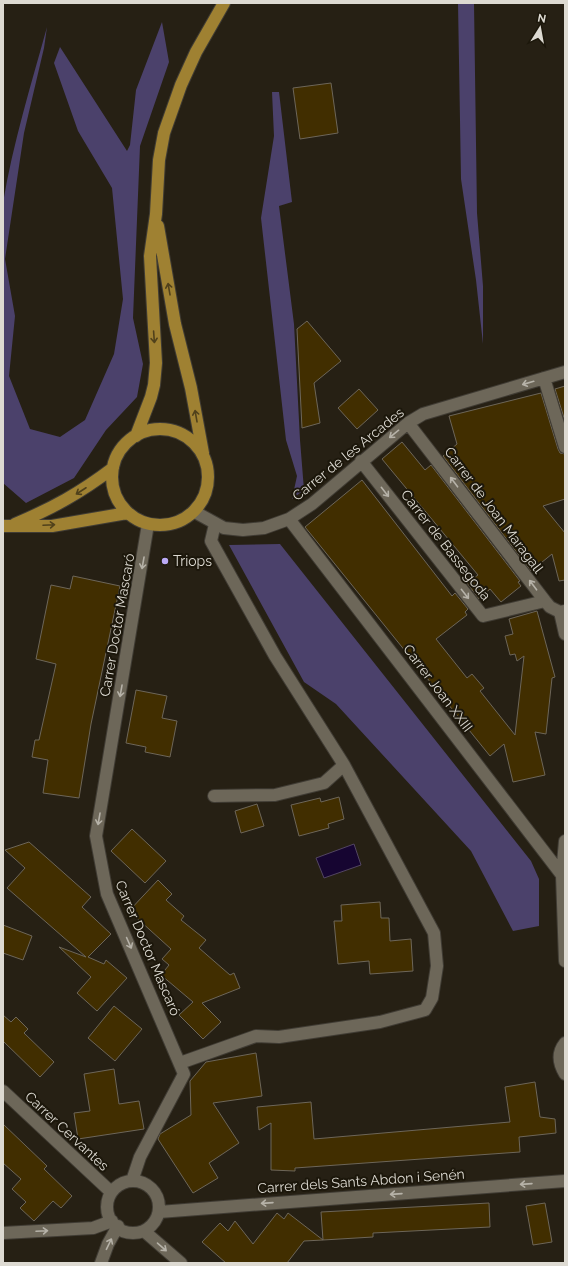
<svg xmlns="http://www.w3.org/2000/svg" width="568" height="1266" font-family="Raleway,sans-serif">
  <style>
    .green { fill: #4b416b }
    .water { fill: #160531; stroke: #524561 }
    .building { fill: #412e00; stroke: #6d6659 }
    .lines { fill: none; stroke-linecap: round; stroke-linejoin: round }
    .minor-casing { stroke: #403c34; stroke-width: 14 }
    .major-casing { stroke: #403c34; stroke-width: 14 }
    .minor { stroke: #6d6759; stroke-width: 12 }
    .major { stroke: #9f8132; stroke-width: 12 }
    .oneway { stroke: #50411b }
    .oneway2 { stroke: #b6b2a8 }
    .poi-dot { fill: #bbaaf6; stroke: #1c170b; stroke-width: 1.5 }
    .labels { text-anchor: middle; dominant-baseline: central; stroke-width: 4; stroke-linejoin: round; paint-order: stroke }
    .street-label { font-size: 14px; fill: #dddad2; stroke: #1c170b }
    .poi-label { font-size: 14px; fill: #dddad2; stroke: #1c170b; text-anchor: start }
  </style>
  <rect width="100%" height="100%" fill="#262014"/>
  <path class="green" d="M458,3H474L477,213L483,286V344L476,280L461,179Z
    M162,22L169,62L140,146L133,318L143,364L137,397L106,430L74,478L26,503L3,483V203C13,143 31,85 47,27L44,48L24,133L5,259L15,316L9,376L30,429L60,437L85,420L114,354L123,299L112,188L78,131L54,63L60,47L127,151L130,145L136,90Z
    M272,92H279L292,202L279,206L294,324L300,440L304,490L292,499L297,476L286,440L261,218L274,136Z
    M280,544L531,861L539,879V926L513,931L471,851L336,704L304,682L229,545Z"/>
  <path class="water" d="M354,844L361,865L324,878L316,858Z"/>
  <path class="building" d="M331,83L338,133L300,139L293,88Z
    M307,321L341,361L314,383L320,423L302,428L297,329Z
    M565,386V421L555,389Z
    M359,389L378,410L357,429L338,408Z
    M541,393L558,449L560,453L565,454V499L543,506L565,533V580L559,581L552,554L531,571L443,456L457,444L449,416Z
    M402,442L425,470L431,465L520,581L518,582L521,586L501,602L490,589L479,599L467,583L478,575L382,459Z
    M362,480L452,596L455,593L468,609L465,612L467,615L436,639L467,678L472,674L484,688L480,691L515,735L524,656L517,661L515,654L510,655L505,636L513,634L509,619L537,611L555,677L552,678L546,734L535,732L545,775L513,782L504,744L490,756L305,527Z
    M73,576L120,586L91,724L79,798L43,793L48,760L32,757L35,740H39L56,664L36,659L51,585L70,589Z
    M136,690L167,696L162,718L177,721L170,757L145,752L146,747L126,743Z
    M339,797L344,819L328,824L329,828L299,836L291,805L320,798L321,802Z
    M257,804L264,826L241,833L235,811Z
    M132,829L166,861L145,883L111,851Z
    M29,842L91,897L82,907L111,934L88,957L104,964L106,960L127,978L97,1011L77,993L91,977L59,947L86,957L7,888L25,868L5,850Z
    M158,880L172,894L166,900L184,916L181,920L206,940L199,948L230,975L234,973L240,988L202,1003L221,1022L203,1039L179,1015L193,1002L161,975L169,965L162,959L171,949L129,911Z
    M380,902L381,918H389L390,941L411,939L413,971L370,974L369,961L338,964L334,921H342L341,905Z
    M3,925L32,936L23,960L3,953Z
    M114,1006L142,1029L115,1061L88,1038Z
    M3,1015L11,1022L16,1017L28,1029L24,1033L54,1062L40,1077L3,1041Z
    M256,1053L262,1096L213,1103L239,1143L209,1163L218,1178L193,1193L158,1139L160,1134L191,1115L190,1081L206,1062Z
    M114,1069L119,1104L139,1101L144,1129L78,1139L74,1113L90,1111L84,1074Z
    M535,1082L540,1117L555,1119L556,1133L519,1137L520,1152L295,1168V1171L271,1170V1123L259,1130L257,1107L311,1102L314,1139L510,1122L505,1087Z
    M3,1124L47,1166L44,1169L72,1196L61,1208L53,1201L34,1221L20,1208L26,1202L12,1189L21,1179L3,1163Z
    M489,1203L490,1227L373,1233V1237L323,1240L321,1212Z
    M545,1203L552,1242L533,1245L526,1206Z
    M277,1213L284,1219L288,1213L323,1240L304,1241L287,1263H226L202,1242L220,1223L228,1231L235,1221L253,1244Z"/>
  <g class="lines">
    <defs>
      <path id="minor" d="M544,378L565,447
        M408,423L545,601L550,607L560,612
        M361,461L483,616L545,601
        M195,512L224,528L243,530L264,528L289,519L312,504L408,423L423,414L565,372
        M289,519L565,879
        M565,611L560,612L565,634
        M214,796L275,795L324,783L344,765L275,656L211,541L215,524
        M565,841L562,875L565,961
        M565,1043C557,1053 559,1064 565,1074
        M180,1063L256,1036L279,1037L380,1022L425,1010L432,998L437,966L434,933L344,765
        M3,1091L111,1192
        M132,1181L140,1157L184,1074L107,894L96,836L148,524
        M107 1207a26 26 0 1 1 52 0a26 26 0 1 1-52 0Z
        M159,1212L565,1181
        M144,1231L181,1263
        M3,1233L93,1228L112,1221
        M101,1263L108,1244L118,1226"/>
      <path id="major" d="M158,226L175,324L191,388L203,453
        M112 477a48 48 0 1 1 96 0a48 48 0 1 1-96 0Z
        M136,436L151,397L154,385L156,363L150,256L156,214L159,160L164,133L181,85L196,52L224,3
        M15,524C53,508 80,493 113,468
        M3,526H52L127,513"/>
    </defs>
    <use href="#minor" class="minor-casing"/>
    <use href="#major" class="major-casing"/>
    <use href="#minor" class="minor"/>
    <use href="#major" class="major"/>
  </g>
  <defs><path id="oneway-shaft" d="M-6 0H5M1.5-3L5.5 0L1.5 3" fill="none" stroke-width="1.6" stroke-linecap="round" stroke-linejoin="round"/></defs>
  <g class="oneway">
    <use href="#oneway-shaft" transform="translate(169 289) rotate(-100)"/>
    <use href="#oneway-shaft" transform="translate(154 337) rotate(86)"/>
    <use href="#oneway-shaft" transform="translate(196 416) rotate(-100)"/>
    <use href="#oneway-shaft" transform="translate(81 491) rotate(147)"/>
    <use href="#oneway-shaft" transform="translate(49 525) rotate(-3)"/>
  </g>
  <g class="oneway2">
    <use href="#oneway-shaft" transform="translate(528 383) rotate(164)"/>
    <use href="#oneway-shaft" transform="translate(394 434) rotate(141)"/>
    <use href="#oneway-shaft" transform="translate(454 482) rotate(-127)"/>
    <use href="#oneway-shaft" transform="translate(385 492) rotate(52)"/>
    <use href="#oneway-shaft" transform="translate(143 563) rotate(100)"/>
    <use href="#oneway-shaft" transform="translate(533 585) rotate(-127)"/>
    <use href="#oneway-shaft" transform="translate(465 594) rotate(52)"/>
    <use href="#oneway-shaft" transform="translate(121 691) rotate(100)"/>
    <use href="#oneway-shaft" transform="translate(99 819) rotate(100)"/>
    <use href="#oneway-shaft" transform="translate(129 943) rotate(66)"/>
    <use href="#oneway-shaft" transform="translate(526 1184) rotate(176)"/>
    <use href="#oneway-shaft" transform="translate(396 1194) rotate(176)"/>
    <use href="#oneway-shaft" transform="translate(267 1203) rotate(176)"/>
    <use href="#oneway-shaft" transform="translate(42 1231) rotate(-3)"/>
    <use href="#oneway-shaft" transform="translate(109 1244) rotate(-64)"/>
    <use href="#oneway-shaft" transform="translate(162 1247) rotate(41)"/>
  </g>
  <circle class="poi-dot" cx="165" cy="561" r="4"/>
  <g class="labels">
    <g class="street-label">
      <text transform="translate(348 454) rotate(-39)">Carrer de les Arcades</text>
      <text transform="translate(494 510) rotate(53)">Carrer de Joan Maragall</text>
      <text transform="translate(446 545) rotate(52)">Carrer de Bassegoda</text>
      <text transform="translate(117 625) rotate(-80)">Carrer Doctor Mascaró</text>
      <text transform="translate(438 688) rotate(53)">Carrer Joan XXIII</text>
      <text transform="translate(148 948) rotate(67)">Carrer Doctor Mascaró</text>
      <text transform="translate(67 1131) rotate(43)">Carrer Cervantes</text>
      <text transform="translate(361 1181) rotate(-4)">Carrer dels Sants Abdon i Senén</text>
    </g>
    <g class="poi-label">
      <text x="173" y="561">Triops</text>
    </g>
  </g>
  <rect width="568" height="1266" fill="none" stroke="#dddad2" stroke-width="8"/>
  <g transform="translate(540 28) rotate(11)" stroke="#1c170b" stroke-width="3" paint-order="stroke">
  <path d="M0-3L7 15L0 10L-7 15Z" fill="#dddad2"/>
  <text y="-6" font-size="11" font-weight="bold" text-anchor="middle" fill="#dddad2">N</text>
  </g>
</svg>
